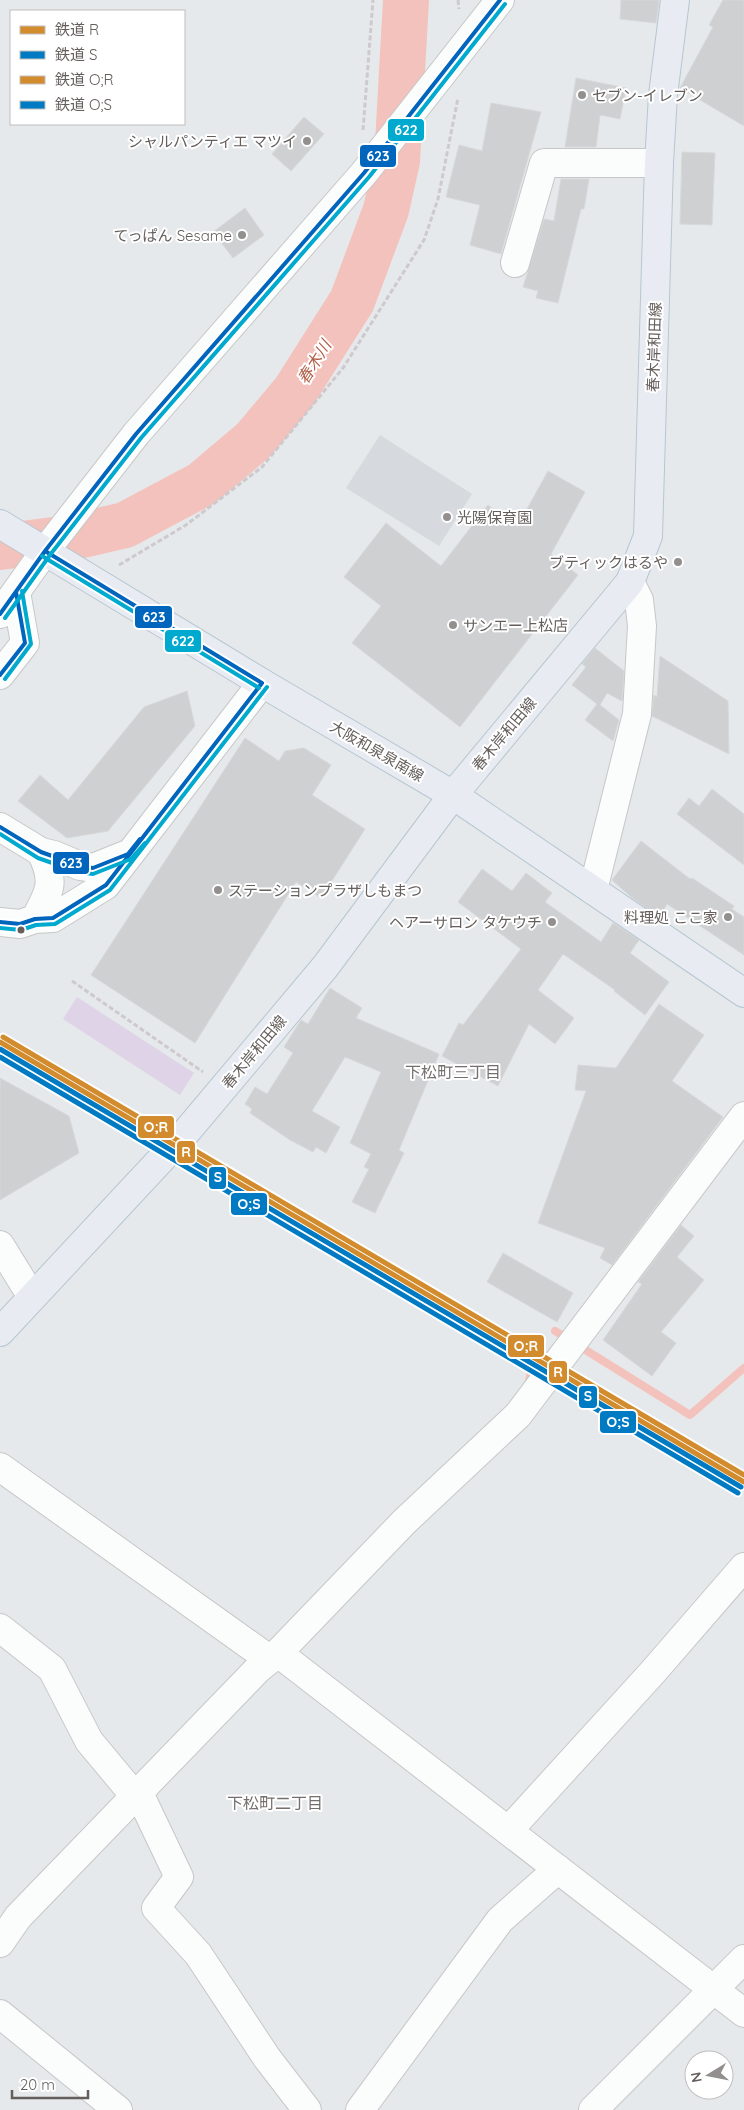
<svg xmlns="http://www.w3.org/2000/svg" width="744" height="2110" font-family="Quicksand,'Noto Sans JP',sans-serif">
  <style>
    .education { fill: #d6d9dd }
    .green { fill: #dfd4e7 }
    .lines { fill: none; stroke-linecap: round; stroke-linejoin: round }
    .stream { stroke: #f3c2bc; stroke-width: 8 }
    .river { stroke: #f3c2bc; stroke-width: 46 }
    .building { fill: #cfd0d2; stroke: #d6d8da }
    .minor-casing { stroke: #c6c7c7; stroke-width: 30 }
    .major-casing { stroke: #b6c6d1; stroke-width: 30 }
    .path { stroke: #cec9cd; stroke-width: 3; stroke-dasharray: 5 2.5; stroke-linecap: butt }
    .minor { stroke: #fbfcfc; stroke-width: 28 }
    .major { stroke: #e8ecf2; stroke-width: 28 }
    .bus-1-casing { stroke: #fff; stroke-width: 8 }
    .bus-2-casing { stroke: #fff; stroke-width: 8 }
    .bus-1 { stroke: #0065bd; stroke-width: 4 }
    .bus-2 { stroke: #00a9ce; stroke-width: 4 }
    .rail-1-casing { stroke: #fff; stroke-width: 9 }
    .rail-2-casing { stroke: #fff; stroke-width: 9 }
    .rail-3-casing { stroke: #fff; stroke-width: 9 }
    .rail-4-casing { stroke: #fff; stroke-width: 9 }
    .rail-1 { stroke: #d28c2e; stroke-width: 5 }
    .rail-2 { stroke: #007ac2; stroke-width: 5 }
    .rail-3 { stroke: #d28c2e; stroke-width: 5 }
    .rail-4 { stroke: #007ac2; stroke-width: 5 }
    .poi-dot { fill: #928f8e; stroke: #fff; stroke-width: 2 }
    .bus-dot { fill: #645e5c; stroke: #fff; stroke-width: 2 }
    .labels { text-anchor: middle; dominant-baseline: central; stroke-width: 4; stroke-linejoin: round; paint-order: stroke }
    .poi-label { font-size: 15px; fill: #645e5c; stroke: #fff; text-anchor: end }
    .street-label { font-size: 15px; fill: #645e5c; stroke: #fff }
    .water-label { font-size: 16px; font-style: italic; fill: #b25f49; stroke: #fff }
    .neighbourhood-label { font-size: 16px; fill: #756f6d; stroke: #fff }
    .line-badge { stroke: #fff; stroke-width: 2 }
    .badge-label { font-size: 14px; text-anchor: middle; font-weight: bold; fill: #fff }
  </style>
  <rect width="100%" height="100%" fill="#e6e9eb"/>
  <path class="education" d="M380,435L472,494L439,546L346,488Z"/>
  <path class="green" d="M77,997L194,1073L180,1095L63,1019Z"/>
  <g class="lines">
    <path class="stream" d="M555,1331L569,1339
      M584,1349L690,1415L744,1368
      M528,1385L532,1368"/>
    <path class="river" d="M0,547L69,538L125,525L202,484L254,440L295,391L352,301L386,210L397,161L406,0"/>
  </g>
  <path class="building" d="M621,0H659L656,23L620,19Z
    M723,0H744V126L680,88L713,27L709,25Z
    M576,78L626,88L620,119L600,115L596,147H565Z
    M491,103L541,112L501,254L470,245L480,205L446,197L459,145L482,151Z
    M304,117L324,134L291,171L272,154Z
    M682,152L715,153L712,225L680,224Z
    M561,179H589L584,209H581L558,303L536,298L538,291L523,287L544,219L554,221Z
    M245,208L264,235L233,258L213,232Z
    M548,471L585,492L551,554L578,575L460,727L352,643L381,606L344,577L386,523L441,566L488,505L517,527Z
    M595,648L624,671L622,701L607,693L600,705L619,720L613,741L585,720L597,704L572,685L586,667L582,664Z
    M660,656L728,701L729,754L652,716L654,695L657,697Z
    M187,691L195,726L108,831L67,838L18,801L40,775L68,800L144,707Z
    M245,738L279,761L285,751L304,748L331,765L312,795L365,829L321,898L296,882L195,1043L91,975Z
    M712,789L744,814V865L677,814L689,798L699,806Z
    M641,841L690,879L692,878L734,906L732,909L744,917V955L667,904L662,913L659,911L656,915L631,897L612,880Z
    M482,869L512,891L526,873L552,893L545,902L601,942L613,923L639,940L630,953L669,982L645,1015L614,991L615,990L563,954L538,990L574,1018L555,1044L529,1024L498,1086L442,1056L459,1023L463,1025L521,949L458,902Z
    M330,988L362,1008L356,1018L439,1054L399,1150L404,1153L375,1213L352,1202L369,1169L364,1167L371,1154L350,1143L381,1072L345,1057L312,1111L340,1127L326,1153L316,1147L313,1152L290,1140L250,1113L252,1109L245,1104L255,1087L267,1094L293,1053L284,1047L301,1020L308,1024Z
    M659,1004L704,1035L672,1081L723,1117L612,1265L600,1258L605,1248L538,1223L586,1091L575,1090L578,1065L616,1068Z
    M0,1078L69,1116L79,1153L0,1200Z
    M681,1225L694,1236L677,1257L704,1280L661,1332L676,1343L652,1376L603,1340L642,1284L638,1282Z
    M503,1253L573,1293L557,1322L487,1282Z"/>
  <g class="lines">
    <defs>
      <path id="minor" d="M515,263L544,163H659
        M0,614L45,551L136,434L364,173L500,0
        M0,675L25,643L16,592
        M0,827L41,852L54,855L80,866L93,868L128,854
        M593,890L637,714L642,626L639,600L630,582
        M35,919C50,892 56,881 41,852
        M0,922L20,924L35,919L53,918L106,885L262,683
        M0,1245L32,1297
        M0,1467L269,1659
        M0,1628L52,1669L89,1741L134,1795
        M278,1653L744,2013
        M138,1791L179,1877L156,1908L198,1954L267,2058L307,2110
        M508,1831L652,1673L744,1567
        M0,1943L18,1917L258,1669L278,1653L404,1522L518,1415L744,1116
        M0,2014L118,2110
        M360,2110L500,1920L558,1869
        M593,2110L744,1959"/>
      <path id="major" d="M0,524L262,683L453,795L744,993
        M0,1332L182,1137L325,967L453,795L630,582L648,536L659,163L663,95L675,0"/>
    </defs>
    <use href="#minor" class="minor-casing"/>
    <use href="#major" class="major-casing"/>
    <path class="path" d="M458,0L459,9
      M363,130L373,0
      M119,565L186,525L262,467L343,368L424,240L438,199L458,98
      M72,981L203,1072"/>
    <use href="#minor" class="minor"/>
    <use href="#major" class="major"/>
    <defs>
      <path id="bus-1" d="M45,551L262,683
        M0,614L45,551L136,434L364,173L500,0
        M0,675L25,643L16,592
        M0,827L41,852L80,866L93,868L128,854L140,839
        M0,922L20,924L35,919L53,918L106,885L262,683"/>
      <path id="bus-2" d="M42,556L259,688
        M5,618L50,555L141,438L369,177L505,4
        M5,679L31,644L22,591
        M0,834L38,858L78,872L93,874L131,859L145,843
        M0,928L21,930L36,925L55,924L110,890L267,687"/>
    </defs>
    <use href="#bus-1" class="bus-1-casing"/>
    <use href="#bus-2" class="bus-2-casing"/>
    <use href="#bus-1" class="bus-1"/>
    <use href="#bus-2" class="bus-2"/>
    <defs>
      <path id="rail-1" d="M0,1042L744,1482"/>
      <path id="rail-2" d="M0,1049L741,1487"/>
      <path id="rail-3" d="M3,1037L744,1475"/>
      <path id="rail-4" d="M0,1057L738,1493"/>
    </defs>
    <use href="#rail-1" class="rail-1-casing"/>
    <use href="#rail-2" class="rail-2-casing"/>
    <use href="#rail-3" class="rail-3-casing"/>
    <use href="#rail-4" class="rail-4-casing"/>
    <use href="#rail-1" class="rail-1"/>
    <use href="#rail-2" class="rail-2"/>
    <use href="#rail-3" class="rail-3"/>
    <use href="#rail-4" class="rail-4"/>
  </g>
  <g class="poi-dot">
    <circle cx="582" cy="95" r="5"/>
    <circle cx="307" cy="141" r="5"/>
    <circle cx="242" cy="235" r="5"/>
    <circle cx="447" cy="517" r="5"/>
    <circle cx="678" cy="562" r="5"/>
    <circle cx="453" cy="625" r="5"/>
    <circle cx="218" cy="890" r="5"/>
    <circle cx="728" cy="917" r="5"/>
    <circle cx="552" cy="922" r="5"/>
  </g>
  <circle class="bus-dot" cx="21" cy="930" r="4.5"/>
  <g class="labels">
    <g class="poi-label">
      <text x="592" y="95" text-anchor="start">セブン-イレブン</text>
      <text x="297" y="141">シャルパンティエ マツイ</text>
      <text x="232" y="235">てっぱん Sesame</text>
      <text x="457" y="517" text-anchor="start">光陽保育園</text>
      <text x="668" y="562">ブティックはるや</text>
      <text x="463" y="625" text-anchor="start">サンエー上松店</text>
      <text x="228" y="890" text-anchor="start">ステーションプラザしもまつ</text>
      <text x="718" y="917">料理処 ここ家</text>
      <text x="542" y="922">ヘアーサロン タケウチ</text>
    </g>
    <g class="street-label">
      <text transform="translate(654 347) rotate(-88)">春木岸和田線</text>
      <text transform="translate(504 734) rotate(-50)">春木岸和田線</text>
      <text transform="translate(377 751) rotate(30)">大阪和泉泉南線</text>
      <text transform="translate(254 1052) rotate(-50)">春木岸和田線</text>
    </g>
    <g class="water-label">
      <text transform="translate(314 362) rotate(-58)">春木川</text>
    </g>
    <g class="neighbourhood-label">
      <text x="453" y="1072">下松町三丁目</text>
      <text x="275" y="1803">下松町二丁目</text>
    </g>
  </g>
  <g class="line-badge">
    <rect x="387" y="118" width="38" height="24" rx="5" fill="#00a9ce"/>
    <rect x="359" y="144" width="38" height="24" rx="5" fill="#0065bd"/>
    <rect x="134" y="605" width="39" height="24" rx="5" fill="#0065bd"/>
    <rect x="164" y="629" width="38" height="24" rx="5" fill="#00a9ce"/>
    <rect x="52" y="851" width="38" height="24" rx="5" fill="#0065bd"/>
    <rect x="137" y="1115" width="38" height="24" rx="5" fill="#d28c2e"/>
    <rect x="176" y="1140" width="20" height="24" rx="5" fill="#d28c2e"/>
    <rect x="208" y="1166" width="19" height="24" rx="5" fill="#007ac2"/>
    <rect x="230" y="1192" width="38" height="24" rx="5" fill="#007ac2"/>
    <rect x="507" y="1334" width="38" height="24" rx="5" fill="#d28c2e"/>
    <rect x="548" y="1360" width="20" height="24" rx="5" fill="#d28c2e"/>
    <rect x="578" y="1385" width="20" height="24" rx="5" fill="#007ac2"/>
    <rect x="599" y="1410" width="38" height="24" rx="5" fill="#007ac2"/>
  </g>
  <g class="badge-label">
    <text x="406" y="135">622</text>
    <text x="378" y="161">623</text>
    <text x="154" y="622">623</text>
    <text x="183" y="646">622</text>
    <text x="71" y="868">623</text>
    <text x="156" y="1132">O;R</text>
    <text x="186" y="1157">R</text>
    <text x="218" y="1182">S</text>
    <text x="249" y="1209">O;S</text>
    <text x="526" y="1351">O;R</text>
    <text x="558" y="1377">R</text>
    <text x="588" y="1401">S</text>
    <text x="618" y="1427">O;S</text>
  </g>
  <rect x="10" y="10" width="175" height="115" fill="#ffffff" stroke="#c1bfbe"/>
  <rect x="20" y="26" width="25" height="8" fill="#d28c2e" stroke="#c1bfbe"/>
  <text x="55" y="35" font-size="15" fill="#645e5c">鉄道 R</text>
  <rect x="20" y="51" width="25" height="8" fill="#007ac2" stroke="#c1bfbe"/>
  <text x="55" y="60" font-size="15" fill="#645e5c">鉄道 S</text>
  <rect x="20" y="76" width="25" height="8" fill="#d28c2e" stroke="#c1bfbe"/>
  <text x="55" y="85" font-size="15" fill="#645e5c">鉄道 O;R</text>
  <rect x="20" y="101" width="25" height="8" fill="#007ac2" stroke="#c1bfbe"/>
  <text x="55" y="110" font-size="15" fill="#645e5c">鉄道 O;S</text>
  <g transform="translate(709 2075) rotate(260)"><circle r="24" fill="#ffffff" stroke="#c1bfbe"/>
  <path d="M0-4L9 19L0 12L-9 19Z" fill="#928f8e"/>
  <text y="-8" font-size="14" font-weight="bold" text-anchor="middle" fill="#645e5c">N</text>
  </g>
  <path d="M12 2090v8h76v-8" fill="none" stroke="#645e5c" stroke-width="2.5"/>
  <text x="20" y="2090" font-size="15" fill="#645e5c" stroke="#ffffff" stroke-width="4" paint-order="stroke">20 m</text>
</svg>
